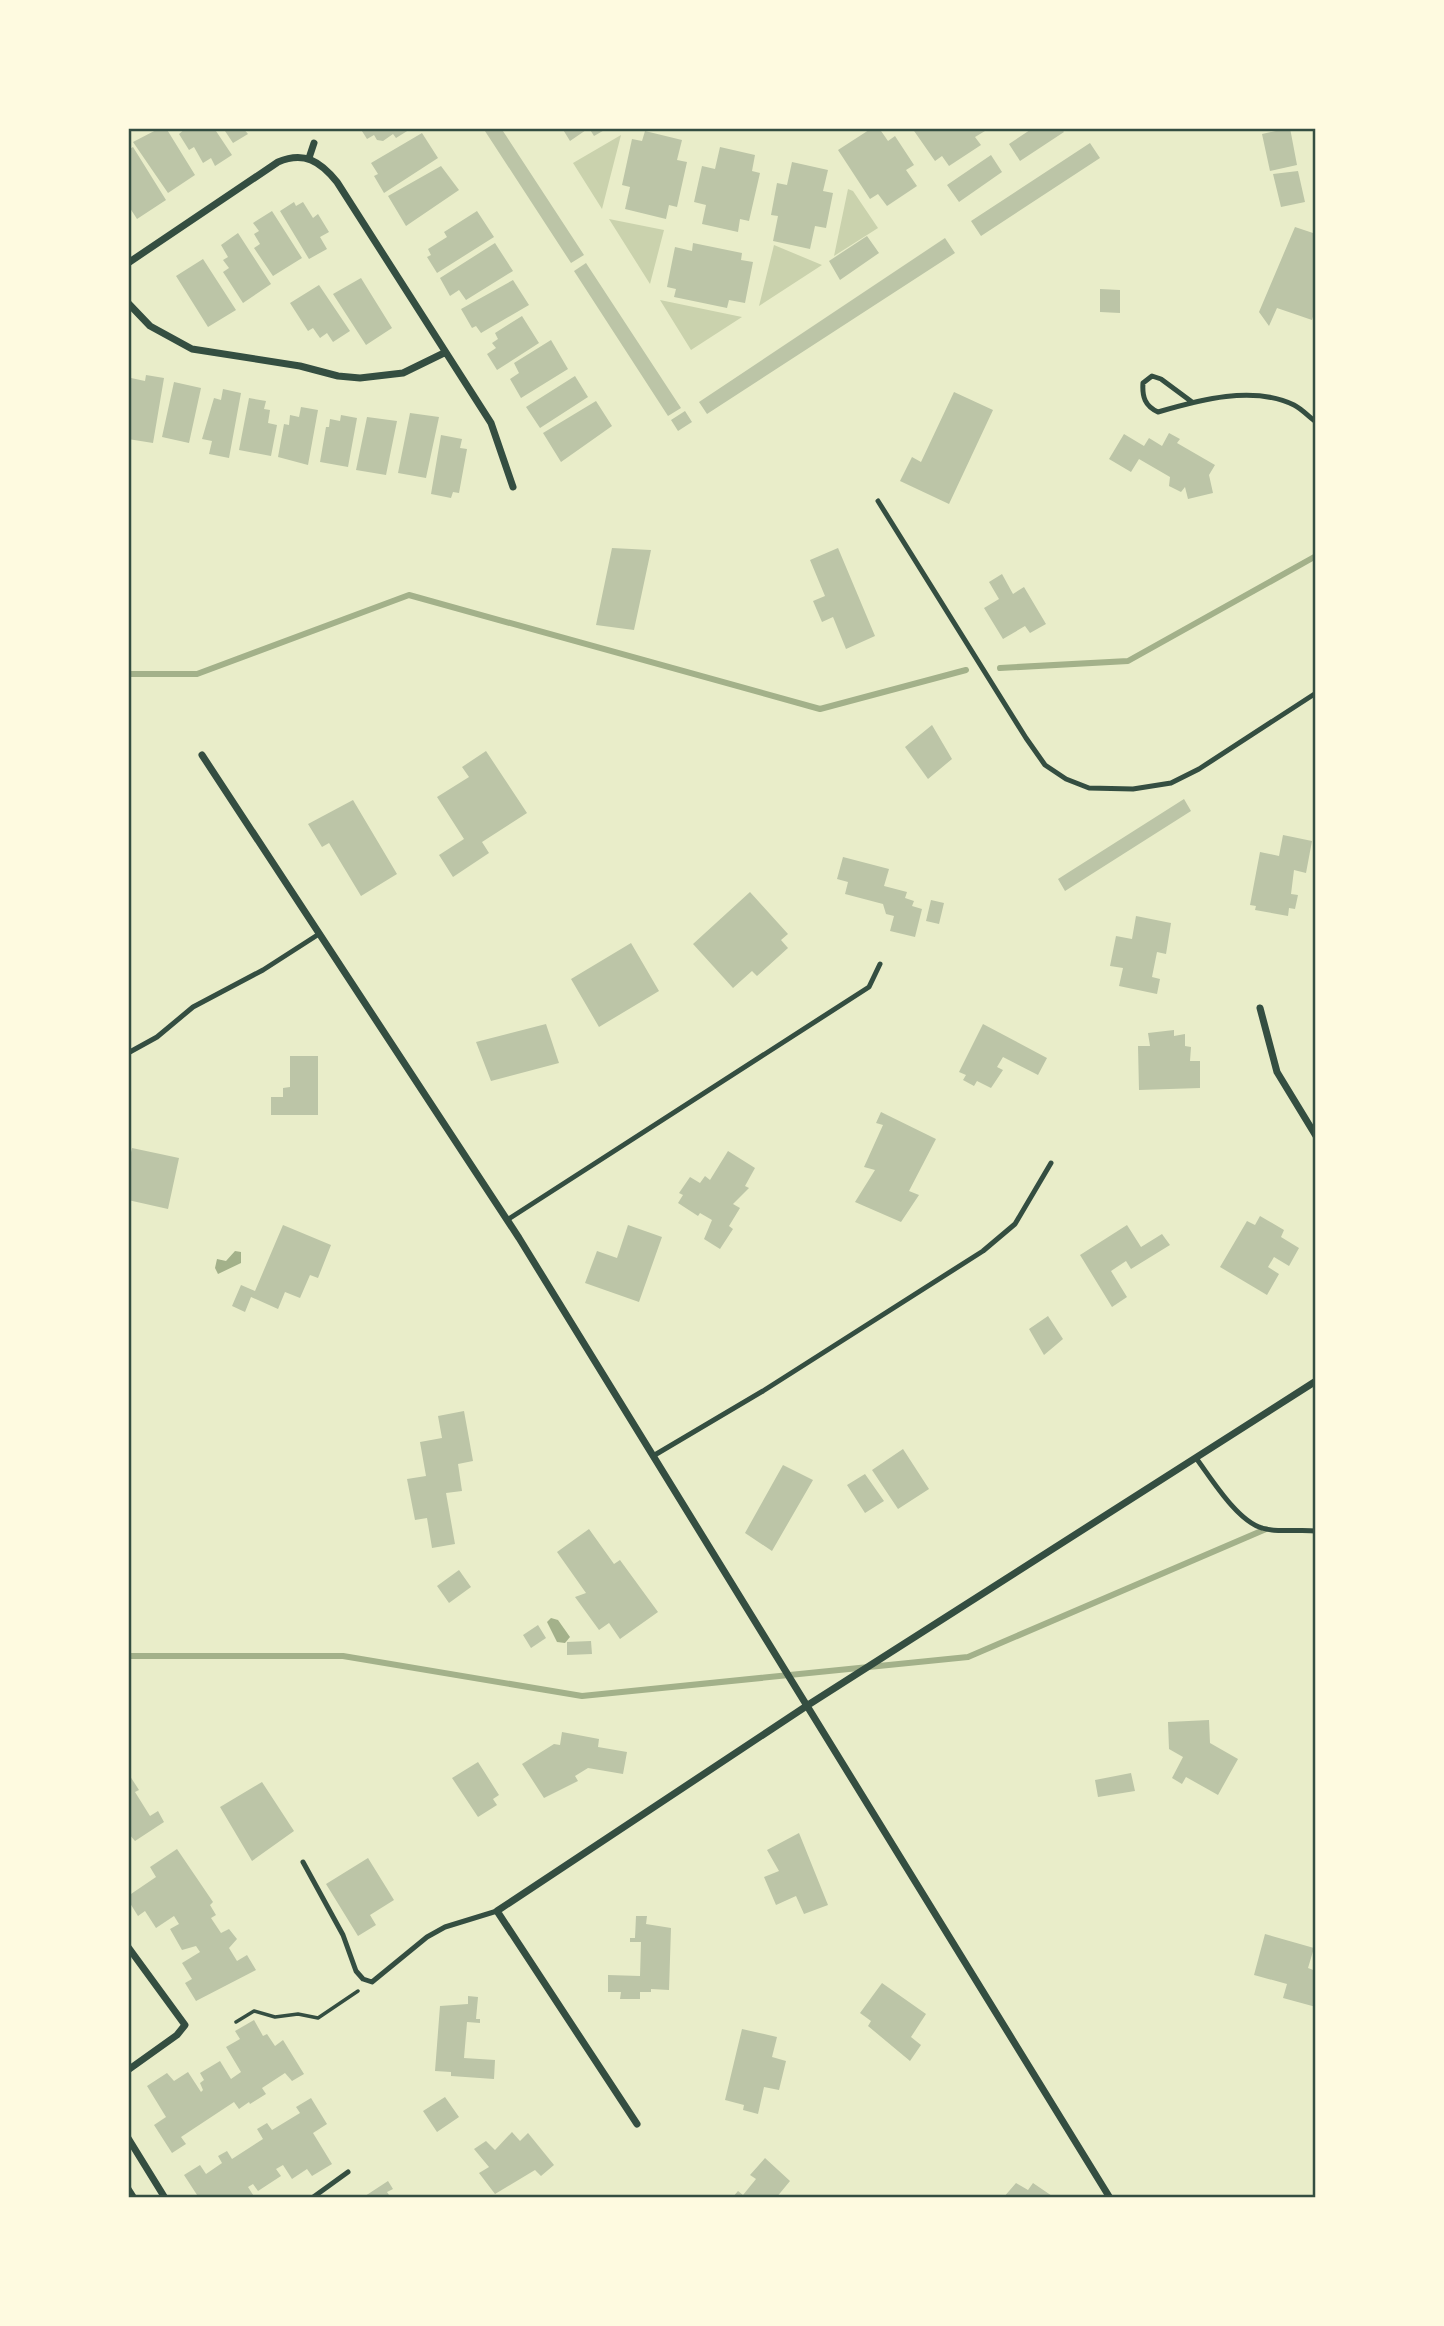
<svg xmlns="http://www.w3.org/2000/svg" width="1444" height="2326" font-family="Barlow,sans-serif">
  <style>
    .green { fill: #cad2ad }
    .water { fill: #a3b18a }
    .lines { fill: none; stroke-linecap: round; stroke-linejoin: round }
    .stream { stroke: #a3b18a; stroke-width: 6 }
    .building { fill: #bcc5a7 }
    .path { stroke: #344e41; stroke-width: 3.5 }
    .service { stroke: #344e41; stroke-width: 5 }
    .minor { stroke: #344e41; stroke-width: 7 }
    .neatline { fill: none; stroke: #344e41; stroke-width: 2.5 }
  </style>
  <rect width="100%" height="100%" fill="#e9edc9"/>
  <path class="green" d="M621,135L602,209L573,163Z
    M848,189L853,191L878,228L834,256Z
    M609,219L664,230L650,284Z
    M774,245L822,265L759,306Z
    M660,300L742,317L691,350Z"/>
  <path class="water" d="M235,1251L241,1252V1263L218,1274L215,1268L217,1259L226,1261Z
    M551,1618L558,1620L570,1637L565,1643L557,1642L547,1622Z"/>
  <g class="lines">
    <path class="stream" d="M1000,668L1128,661L1316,556
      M128,674H197L409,595L820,709L966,670
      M128,1656H343L582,1696L968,1657L1266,1529"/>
  </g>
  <path class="building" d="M160,128H166L195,175L168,193L133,142Z
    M186,128H214L232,155L215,166L211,158L203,163L194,147L189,150L179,134Z
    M223,128H243L248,134L233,143Z
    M360,128H412L396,138L393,134L383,141L377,140L374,135L367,139Z
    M483,128H501L584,255L571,263Z
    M562,128H608L594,136L589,128L570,141Z
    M872,128H879L888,141L895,136L914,165L906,170L917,186L887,206L878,194L870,199L838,150Z
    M912,128H983L985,131L975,137L981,145L949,166L942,156L935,161Z
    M1033,128H1061L1064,132L1020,161L1009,144Z
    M1290,128L1297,165L1270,171L1262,134Z
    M645,131L682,140L677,160L687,162L677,207L669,205L666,219L625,209L630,187L622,185L632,139L642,141Z
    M422,133L438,158L384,193L374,176L378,174L371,163Z
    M1090,143L1100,158L981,236L971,221Z
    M133,147L166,200L137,219L128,205V150Z
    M720,147L755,155L752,171L760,173L749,221L740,219L738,232L702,224L706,205L694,202L702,166L715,169Z
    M991,155L1002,172L959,202L947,185Z
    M792,162L828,170L823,191L833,193L826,228L815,226L810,249L773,241L778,216L771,215L777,183L787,185Z
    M441,166L459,190L406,226L388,196Z
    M1298,171L1305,202L1281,207L1273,174Z
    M294,202L296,206L303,202L313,218L318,214L329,232L320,237L327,249L309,259L280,211Z
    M272,211L302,258L273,276L254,248L260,244L254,234L259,231L253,223Z
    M477,211L494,237L437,273L427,257L431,255L428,249L447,237L444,232Z
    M1295,227L1316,234V307L1312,320L1277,308L1269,326L1259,312Z
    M238,233L271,284L243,303L223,272L229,268L223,260L228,257L221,245Z
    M867,236L879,253L840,280L829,261Z
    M945,238L955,253L707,414L699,402Z
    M495,243L513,271L466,300L459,290L450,296L440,278Z
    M693,243L742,253L741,260L753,262L745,303L729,300L727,308L674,297L676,289L667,287L675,247L692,251Z
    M203,259L236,310L208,327L176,276Z
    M586,263L681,408L668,416L574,271Z
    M361,278L392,328L366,345L333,294Z
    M513,280L529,305L481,333L476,326L472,328L461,309Z
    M319,285L350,331L333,342L327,333L320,338L313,328L308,331L290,303Z
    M1100,289L1120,290V313L1100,312Z
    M522,316L539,343L497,370L487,354L496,348L492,343L498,339L495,333Z
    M551,340L568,369L521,398L510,379L519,373L514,363Z
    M146,375L164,378L153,443L128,439L131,378L145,381Z
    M575,376L588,397L540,428L526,407Z
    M174,382L201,388L189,443L162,437Z
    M223,389L241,393L229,458L209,454L212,441L202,439L214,398L221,400Z
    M954,392L993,410L949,504L900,481L912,457L921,462Z
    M249,398L266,401L264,409L270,410L268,423L277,425L271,456L239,450Z
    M596,401L612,426L561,462L543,433Z
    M301,407L318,410L308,465L278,457L284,424L289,425L290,415L299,417Z
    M685,411L692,422L678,431L671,420Z
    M410,413L439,417L426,478L398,473Z
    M341,415L357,418L348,467L320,462L326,427H329L330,419L340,421Z
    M367,417L397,421L386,475L356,470Z
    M1169,433L1180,439L1177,443L1215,465L1209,475L1213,493L1188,499L1185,487L1181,492L1169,486L1170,477L1139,459L1131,472L1109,459L1124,434L1144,446L1149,438L1162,446Z
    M441,435L462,439L460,448L467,449L459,493L453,492L451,498L431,494Z
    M612,548L651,550L634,630L596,625Z
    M838,548L875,636L846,649L833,617L822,622L813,601L825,596L810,560Z
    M1002,574L1013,594L1024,587L1046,624L1030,633L1025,626L1003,639L984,608L999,599L989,582Z
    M932,725L952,759L928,779L905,747Z
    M486,751L527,813L482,842L489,853L453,877L439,855L464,839L437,797L469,777L462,767Z
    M1184,799L1191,811L1065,891L1058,879Z
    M353,800L397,874L361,896L329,843L322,847L308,824Z
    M1283,835L1312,841L1306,873L1294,870L1291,894L1298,895L1295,909L1289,908L1288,916L1255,910L1256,906L1250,905L1260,852L1279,856Z
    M843,857L889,869L884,886L907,892L905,898L914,901L912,906L922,909L915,937L890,931L894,916L886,914L883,904L845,894L848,882L837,879Z
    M750,892L788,934L781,940L788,948L757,976L752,971L733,988L693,944Z
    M931,900L944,903L939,924L926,921Z
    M1136,916L1171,923L1166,954L1157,952L1152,977L1160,979L1157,994L1119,986L1123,968L1110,966L1116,936L1132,939Z
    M631,943L659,991L599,1027L571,979Z
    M546,1024L559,1063L491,1081L476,1042Z
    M983,1024L1047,1058L1038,1075L1003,1057L997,1067L1003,1070L991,1088L977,1081L974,1086L963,1080L966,1075L959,1072Z
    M1174,1030V1036L1185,1034V1046L1191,1047L1190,1061H1200V1088L1139,1090L1138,1046H1150L1148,1033Z
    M290,1056H318V1115H271V1097H283V1088L290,1087Z
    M881,1112L936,1139L909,1191L919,1195L901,1222L855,1202L875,1170L864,1167L883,1125L876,1123Z
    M132,1148L179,1158L168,1209L128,1200V1165Z
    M728,1151L755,1168L745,1186L749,1188L733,1204L740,1208L729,1226L733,1229L720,1249L704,1239L712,1220L700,1213L698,1216L678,1203L683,1195L679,1193L690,1177L700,1183L705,1176L710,1180Z
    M1260,1216L1284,1230L1281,1237L1299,1248L1289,1266L1274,1257L1268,1267L1279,1274L1267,1295L1220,1267L1247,1221L1255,1225Z
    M283,1225L331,1245L318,1278L310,1275L300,1298L285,1292L278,1309L251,1297L245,1312L232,1306L241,1285L255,1291Z
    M628,1225L662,1237L639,1302L585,1283L597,1251L617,1258Z
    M1127,1225L1141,1247L1162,1234L1170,1245L1131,1269L1126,1261L1111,1271L1127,1297L1112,1307L1080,1255Z
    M1048,1316L1063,1339L1044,1355L1029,1329Z
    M464,1411L473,1461L458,1464L462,1491L446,1493L455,1544L432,1548L427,1518L415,1520L407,1479L426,1476L420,1442L442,1438L438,1416Z
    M903,1449L929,1489L898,1509L872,1470Z
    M783,1465L813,1480L772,1551L745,1533Z
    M865,1474L884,1501L865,1513L847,1485Z
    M589,1529L614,1564L620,1560L658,1612L620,1639L609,1623L599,1630L575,1597L586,1593L557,1552Z
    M459,1570L471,1587L449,1603L437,1586Z
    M538,1625L546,1638L531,1648L523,1635Z
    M591,1641L592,1654L567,1655V1642Z
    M1209,1720L1210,1743L1238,1759L1218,1795L1186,1777L1182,1784L1172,1778L1183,1757L1169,1749L1168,1722Z
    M562,1732L599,1739L598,1747L627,1752L623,1774L588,1768L575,1776L578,1781L544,1798L522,1764L554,1744L560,1745Z
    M478,1762L499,1795L493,1799L497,1805L478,1817L452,1778Z
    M128,1773L139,1790L135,1792L150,1816L158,1811L164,1822L135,1841L128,1833Z
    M1131,1773L1135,1791L1098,1797L1095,1780Z
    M262,1782L294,1831L252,1861L220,1807Z
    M799,1833L828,1905L804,1914L796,1896L776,1905L764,1877L779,1871L767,1850Z
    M177,1849L213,1902L210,1905L216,1915L211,1918L221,1933L229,1929L237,1939L229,1948L237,1961L247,1955L256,1970L196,2001L185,1983L192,1979L182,1963L200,1952L196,1946L182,1950L170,1929L179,1924L174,1916L156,1928L145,1911L138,1916L128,1900V1896L156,1877L150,1867Z
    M368,1858L394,1900L370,1915L376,1925L358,1936L326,1884Z
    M636,1916H647L646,1924L671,1928L669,1990L651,1989V1992H640V1999H620L621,1992H608V1975L640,1976L641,1942H630V1938H635Z
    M1265,1934L1314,1948L1308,1968L1316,1971V2007L1283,1998L1287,1984L1254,1975Z
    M882,1983L926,2014L911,2037L921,2045L910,2061L868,2026L871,2021L860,2013Z
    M468,1996L478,1997L476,2019H480V2023L467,2022L464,2058L495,2060L494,2079L451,2076V2072L435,2071L440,2006L468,2004Z
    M254,2020L263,2036L267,2034L275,2046L283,2040L304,2074L292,2081L285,2073L262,2088L266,2094L250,2104L249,2102L239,2109L234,2102L181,2137L186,2144L172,2153L154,2125L166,2117L147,2086L167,2073L174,2081L188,2072L201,2092L203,2090L200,2083L204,2080L200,2073L220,2061L231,2079L241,2072L226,2047L240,2039L235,2031Z
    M742,2029L777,2037L772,2057L786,2061L779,2090L764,2087L758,2114L743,2110L744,2105L725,2100Z
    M445,2097L459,2117L437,2132L423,2111Z
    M311,2098L327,2124L313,2133L332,2164L312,2176L307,2169L292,2179L283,2165L276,2169L281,2176L258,2191L253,2184L248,2187L255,2198H199L184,2175L200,2165L206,2174L222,2163L218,2156L227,2151L232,2159L263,2139L257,2129L267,2123L272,2130L300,2113L296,2107Z
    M512,2132L520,2141L528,2133L554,2165L541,2176L535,2170L495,2194L479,2173L489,2167L474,2149L486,2141L495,2150Z
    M765,2158L790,2181L776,2198H732L738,2191L743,2195L756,2179L750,2175Z
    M388,2181L393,2189L387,2192L391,2198H362Z
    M1016,2183L1028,2190L1033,2183L1055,2198H1003Z"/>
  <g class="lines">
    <path class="path" d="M236,2022L254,2011L275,2017L298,2014L318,2018L358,1991"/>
    <path class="service" d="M1192,402L1161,379L1152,376L1143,383C1142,397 1145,406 1158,412C1199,400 1253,385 1294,405C1302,409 1309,417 1316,422
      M878,501L1026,738L1045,765L1066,779L1089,788L1133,789L1171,783L1199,769L1316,693
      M128,1053L157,1037L193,1007L263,970L319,934
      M507,1220L869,987L880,964
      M653,1456L763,1391L983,1251L1015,1224L1051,1163
      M1196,1458C1211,1478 1237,1521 1262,1528C1277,1533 1300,1529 1316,1531
      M303,1862L343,1935L356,1971L363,1979L372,1982L427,1937L445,1927L497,1911
      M128,2187L135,2198
      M312,2198L348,2172"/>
    <path class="minor" d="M309,158L314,143
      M128,263L278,162C304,151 320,161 337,182L491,423L513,487
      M128,303L150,326L192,349L300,366L338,376L360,378L403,373L444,353
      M202,755L519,1238L1110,2198
      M1260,1008L1277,1072L1316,1136
      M128,1947L185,2025L177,2035L128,2070
      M637,2124L497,1911L808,1705L1316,1381
      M128,2138L165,2198"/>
  </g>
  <rect width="1444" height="2326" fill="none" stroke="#fefae0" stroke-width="259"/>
  <rect x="130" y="130" width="1184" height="2066" class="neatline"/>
</svg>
